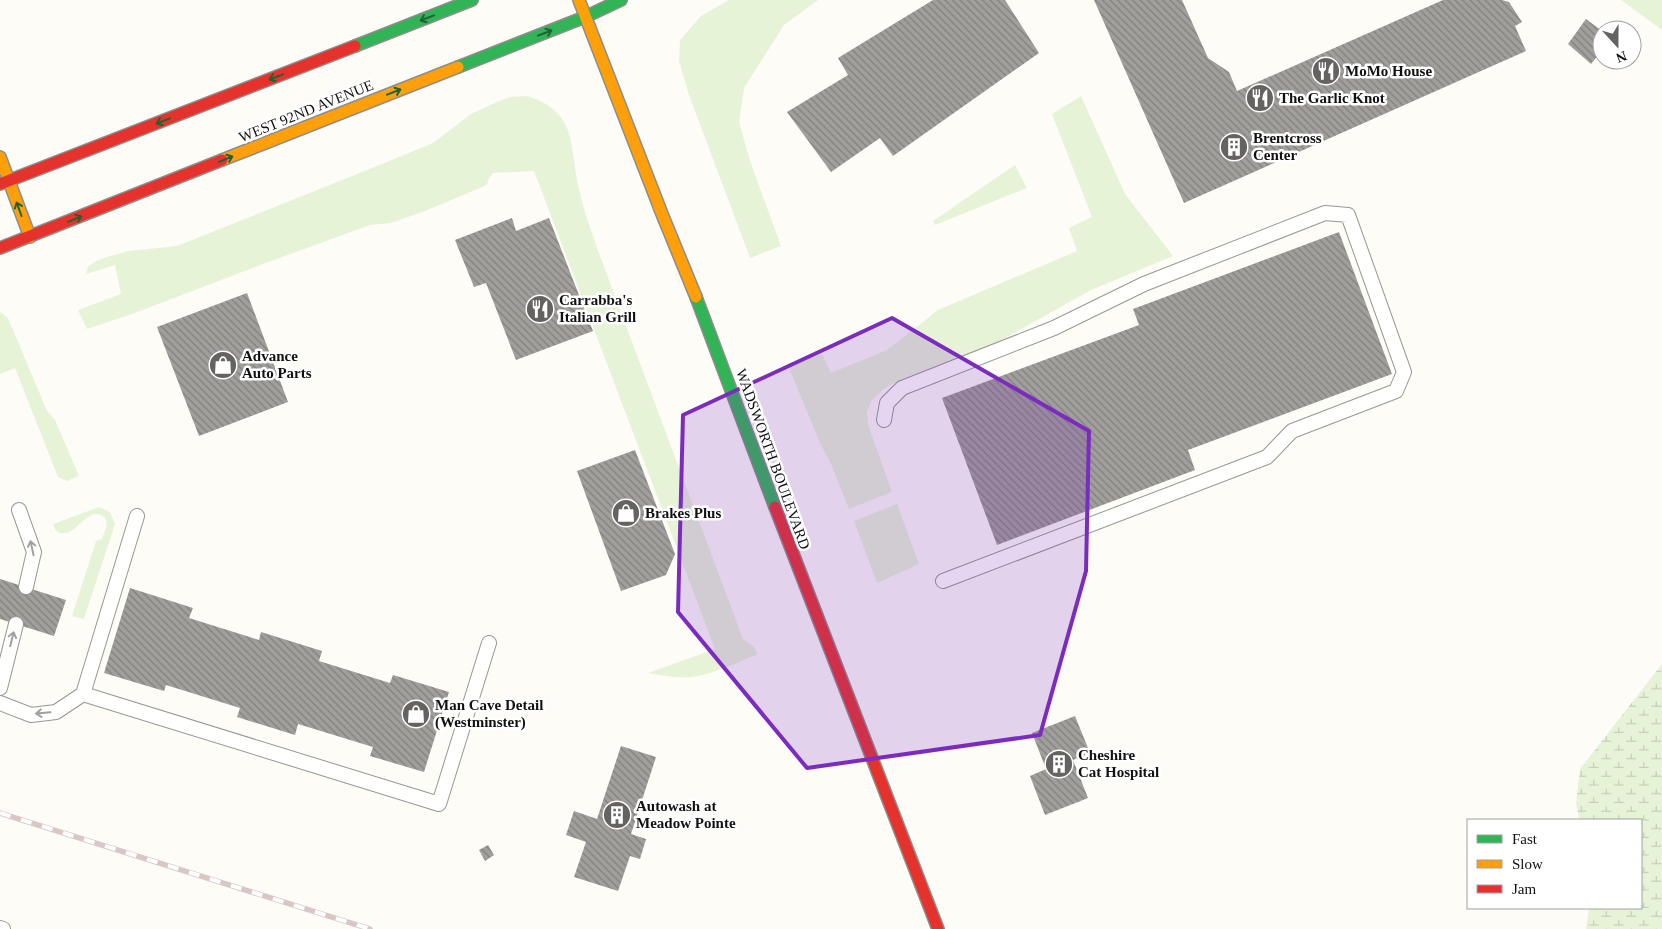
<svg xmlns="http://www.w3.org/2000/svg" width="1662" height="929" font-family="Georgia,serif">
  <style>
    .grass { fill: #e7f3d7 }
    .wetland { fill: url(#wetland-marsh) }
    .building { fill: url(#building-back-hatch) }
    .lines { fill: none; stroke-linecap: round; stroke-linejoin: round }
    .lane-casing { stroke: #979795; stroke-width: 16 }
    .fast-casing { stroke: #8e8d8b; stroke-width: 14 }
    .slow-casing { stroke: #8e8d8b; stroke-width: 14 }
    .jam-casing { stroke: #8e8d8b; stroke-width: 14 }
    .lane { stroke: #fffffe; stroke-width: 14 }
    .fast { stroke: #30b455; stroke-width: 11 }
    .slow { stroke: #ff9f0a; stroke-width: 11 }
    .jam { stroke: #e5322d; stroke-width: 11 }
    .rail-casing { stroke: #d9c6c7; stroke-width: 5.5 }
    .rail { stroke: #fff; stroke-width: 4; stroke-dasharray: 11; stroke-linecap: butt }
    .oneway { stroke: #206233 }
    .oneway2 { stroke: #a0a09f }
    .marked { fill: #7b2cbf; fill-opacity: 0.2; stroke: #7b2cbf; stroke-width: 4; stroke-linejoin: round }
    .labels { text-anchor: middle; dominant-baseline: central; stroke-width: 5; stroke-linejoin: round; paint-order: stroke }
    .poi-label { font-size: 15px; font-weight: bold; fill: #111; stroke: #fff; text-anchor: start }
    .street-label { font-size: 15px; fill: #111; stroke: #fff }
  </style>
  <defs>
    <pattern id="wetland-marsh" width="20" height="14" patternUnits="userSpaceOnUse" patternTransform="scale(1.25)"><rect width="20" height="14" fill="#e7f3d7"/><path d="M1 5h8M5 5V1M11 12h8M15 12V8" fill="none" stroke="#c5cfb8"/></pattern>
    <pattern id="building-back-hatch" width="6" height="6" patternUnits="userSpaceOnUse" patternTransform="scale(1.25)"><rect width="6" height="6" fill="#a19f9c"/><path d="M-1 5l2 2M0 0l6 6M5-1l2 2" fill="none" stroke="#82807e"/></pattern>
  </defs>
  <rect width="100%" height="100%" fill="#fdfcf7"/>
  <path class="grass" d="M729,0H818L784,25L744,88L739,122L750,161L781,246L750,258L689,95L679,61L680,40L701,16Z
    M1621,0H1662V30Z
    M527,96C579,112 569,147 579,189C583,209 591,229 597,248L743,639L754,647L758,654C739,662 719,671 699,676C683,679 664,676 648,673L715,649L534,171L493,173L488,180L487,185L425,211L391,223L370,225L263,264L132,314L87,329L78,310L121,294L115,265L86,274L88,267L96,261L110,256L129,251L177,246L377,166L433,143L471,114L490,105L510,97Z
    M1081,96L1125,194L1173,256L1091,290L998,342L904,378L885,388L872,400L867,412L868,425L892,492L849,509L831,464L820,443L789,368L820,354L823,356L831,373L887,350L938,310L1077,251L1069,228L1092,217L1052,114Z
    M1015,165L1027,188L935,225L933,221Z
    M0,312L8,318L47,411L55,420L79,476L67,481L58,477L15,368L0,374Z
    M897,504L919,564L877,583L854,521Z
    M99,507L110,512L115,524L84,619L72,616L96,541L102,539C104,532 110,523 104,517C92,506 80,526 71,531C66,534 61,534 56,531L53,524Z"/>
  <path class="wetland" d="M1662,664V929H1586L1589,908H1641V820H1580L1576,804L1580,769Z"/>
  <path class="building" d="M933,0H1005L1039,53L893,156L880,138L831,172L787,112L848,75L838,58Z
    M1094,0H1182L1208,58L1229,72L1237,91L1443,0H1502L1509,2L1522,22L1515,26L1526,51L1184,203Z
    M1586,19L1602,31V50L1591,64L1568,44Z
    M512,218L516,231L549,218L593,331L516,360L486,283L474,287L455,240Z
    M1339,232L1392,374L1188,450L1195,470L997,545L942,398L1139,325L1133,309Z
    M247,293L288,402L199,436L157,327Z
    M635,450L675,554L666,575L621,591L577,471Z
    M0,579L66,600L54,636L0,619Z
    M130,588L193,608L189,618L259,640L261,632L322,651L319,661L390,683L393,675L449,692L424,772L370,756L373,747L298,724L295,735L237,717L240,708L166,685L164,691L104,673Z
    M1075,716L1090,753L1073,760L1088,798L1045,815L1030,776L1046,769L1032,733Z
    M621,746L656,757L631,834L646,839L640,859L630,856L618,891L574,877L586,842L566,835L574,811L597,819Z
    M488,845L494,855L485,861L479,850Z"/>
  <g class="lines">
    <defs>
      <path id="lane" d="M884,420L887,403L902,388L1054,328L1144,284L1325,213L1348,215L1404,372L1396,391L1292,431L1267,457L943,581
        M19,510L34,552L26,587
        M137,516L83,694L439,804L489,643
        M0,688L16,624
        M0,703L31,715L56,712L83,694
        M0,928L3,929"/>
      <path id="fast" d="M355,46L472,0
        M458,67L585,17L621,0
        M696,297L775,507"/>
      <path id="slow" d="M579,0L662,214L696,297
        M0,157L30,237
        M222,160L458,67"/>
      <path id="jam" d="M0,184L355,46
        M0,248L222,160
        M775,507L938,929"/>
    </defs>
    <use href="#lane" class="lane-casing"/>
    <use href="#fast" class="fast-casing"/>
    <use href="#slow" class="slow-casing"/>
    <use href="#jam" class="jam-casing"/>
    <use href="#lane" class="lane"/>
    <use href="#fast" class="fast"/>
    <use href="#slow" class="slow"/>
    <use href="#jam" class="jam"/>
    <defs>
      <path id="rail" d="M0,813L370,929"/>
    </defs>
    <use href="#rail" class="rail-casing"/>
    <use href="#rail" class="rail"/>
  </g>
  <defs><path id="oneway-shaft" d="M-6 0H5M1.5-3L5.5 0L1.5 3" fill="none" stroke-width="1.6" stroke-linecap="round" stroke-linejoin="round" transform="scale(1.25)"/></defs>
  <g class="oneway">
    <use href="#oneway-shaft" transform="translate(427 18) rotate(159)"/>
    <use href="#oneway-shaft" transform="translate(545 33) rotate(-21)"/>
    <use href="#oneway-shaft" transform="translate(276 77) rotate(159)"/>
    <use href="#oneway-shaft" transform="translate(394 92) rotate(-21)"/>
    <use href="#oneway-shaft" transform="translate(163 121) rotate(159)"/>
    <use href="#oneway-shaft" transform="translate(226 159) rotate(-22)"/>
    <use href="#oneway-shaft" transform="translate(19 209) rotate(-110)"/>
    <use href="#oneway-shaft" transform="translate(75 219) rotate(-22)"/>
  </g>
  <g class="oneway2">
    <use href="#oneway-shaft" transform="translate(32 548) rotate(-102)"/>
    <use href="#oneway-shaft" transform="translate(12 639) rotate(-76)"/>
    <use href="#oneway-shaft" transform="translate(43 713) rotate(175)"/>
  </g>
  <path class="marked" d="M892,318L1089,431L1086,571L1040,735L807,768L678,612L683,415Z"/>
  <defs>
    <symbol id="restaurant-disc" viewBox="-11 -11 22 22"><circle r="9.5" fill="#646362" stroke="#fff"/><path d="M-5-6h1v4h1v-4h1v4h1v-4h1v5L-1.5 .5V6h-2V.5L-5-1ZM5-6V6H3V1.5H1.5Q1.5-4 5-6Z" fill="#fff"/></symbol>
    <symbol id="building-disc" viewBox="-11 -11 22 22"><circle r="9.5" fill="#646362" stroke="#fff"/><path d="M-4-6H4V6H1V3H-1V6H-4ZM-2.5-4.3h1.7v1.8h-1.7ZM.8-4.3h1.7v1.8H.8ZM-2.5-1h1.7V.8h-1.7ZM.8-1h1.7V.8H.8Z" fill="#fff"/></symbol>
    <symbol id="shop-disc" viewBox="-11 -11 22 22"><circle r="9.5" fill="#646362" stroke="#fff"/><path d="M-5-2.5h2.3a2.7 3.5 0 0 1 5.4 0H5L5.5 6h-11ZM-1.5-2.5h3a1.5 2.3 0 0 0-3 0Z" fill="#fff"/></symbol>
  </defs>
  <g fill-rule="evenodd">
    <use href="#restaurant-disc" x="1310" y="55" width="32" height="32"/>
    <use href="#restaurant-disc" x="1244" y="82" width="32" height="32"/>
    <use href="#building-disc" x="1218" y="131" width="32" height="32"/>
    <use href="#restaurant-disc" x="524" y="293" width="32" height="32"/>
    <use href="#shop-disc" x="207" y="349" width="32" height="32"/>
    <use href="#shop-disc" x="610" y="497" width="32" height="32"/>
    <use href="#shop-disc" x="400" y="698" width="32" height="32"/>
    <use href="#building-disc" x="1043" y="748" width="32" height="32"/>
    <use href="#building-disc" x="601" y="799" width="32" height="32"/>
  </g>
  <g class="labels">
    <g class="poi-label">
      <text x="1345" y="71">MoMo House</text>
      <text x="1279" y="98">The Garlic Knot</text>
      <text x="1253" y="138">Brentcross<tspan x="1253" dy="17">Center</tspan></text>
      <text x="559" y="300">Carrabba's<tspan x="559" dy="17">Italian Grill</tspan></text>
      <text x="242" y="356">Advance<tspan x="242" dy="17">Auto Parts</tspan></text>
      <text x="645" y="513">Brakes Plus</text>
      <text x="435" y="705">Man Cave Detail<tspan x="435" dy="17">(Westminster)</tspan></text>
      <text x="1078" y="755">Cheshire<tspan x="1078" dy="17">Cat Hospital</tspan></text>
      <text x="636" y="806">Autowash at<tspan x="636" dy="17">Meadow Pointe</tspan></text>
    </g>
    <g class="street-label">
      <text transform="translate(306 111) rotate(-22)">WEST 92ND AVENUE</text>
      <text transform="translate(773 459) rotate(70)">WADSWORTH BOULEVARD</text>
    </g>
  </g>
  <rect x="1467" y="819" width="175" height="90" fill="#ffffff" stroke="#a0a0a0"/>
  <rect x="1477" y="835" width="25" height="8" fill="#30b455" stroke="#a0a0a0"/>
  <text x="1512" y="844" font-size="15" fill="#111111">Fast</text>
  <rect x="1477" y="860" width="25" height="8" fill="#ff9f0a" stroke="#a0a0a0"/>
  <text x="1512" y="869" font-size="15" fill="#111111">Slow</text>
  <rect x="1477" y="885" width="25" height="8" fill="#e5322d" stroke="#a0a0a0"/>
  <text x="1512" y="894" font-size="15" fill="#111111">Jam</text>
  <g transform="translate(1617 45) rotate(159)"><circle r="24" fill="#ffffff" stroke="#a0a0a0"/>
  <path d="M0-4L9 19L0 12L-9 19Z" fill="#646362"/>
  <text y="-8" font-size="14" font-weight="bold" text-anchor="middle" fill="#111111">N</text>
  </g>
</svg>
